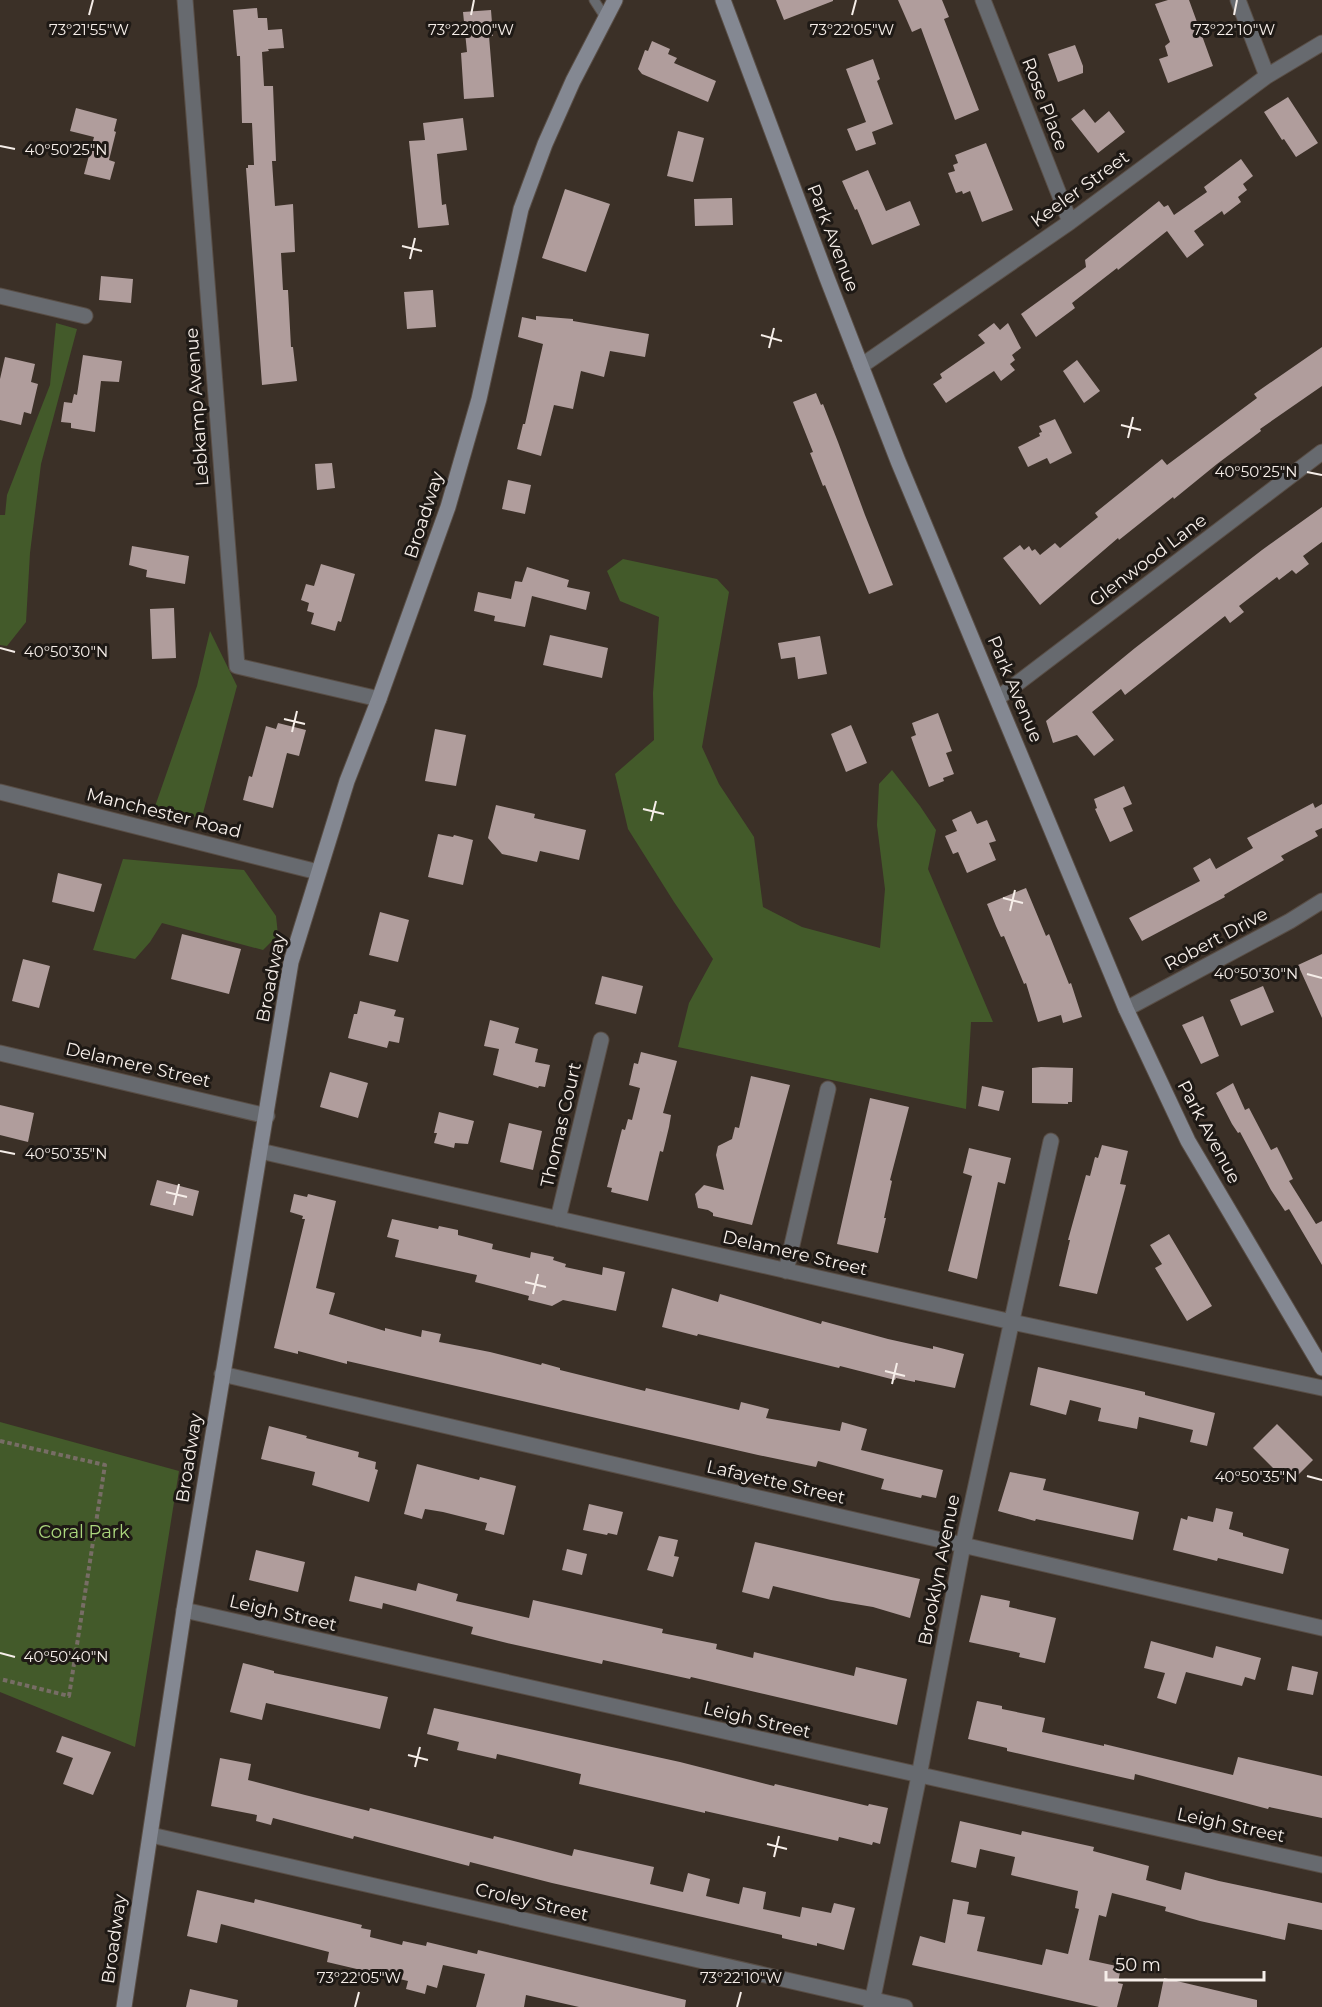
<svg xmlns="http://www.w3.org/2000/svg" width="1322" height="2007" font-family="Montserrat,sans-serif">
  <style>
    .green { fill: #435a2a }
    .building { fill: #b09d9c }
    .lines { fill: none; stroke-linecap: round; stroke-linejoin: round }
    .lane-casing { stroke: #594e46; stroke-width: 11 }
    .street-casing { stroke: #594e46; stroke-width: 17 }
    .secondary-casing { stroke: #594e46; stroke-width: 17 }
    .path { stroke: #776d65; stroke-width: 4; stroke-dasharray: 4.5 3; stroke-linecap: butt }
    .lane { stroke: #676a6f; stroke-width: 9 }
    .street { stroke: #676a6f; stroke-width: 15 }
    .secondary { stroke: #848892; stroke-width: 15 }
    .ticks { fill: none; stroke: #f6eee9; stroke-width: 2 }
    .labels { text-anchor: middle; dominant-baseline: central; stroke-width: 6; stroke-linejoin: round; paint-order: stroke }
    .street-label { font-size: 18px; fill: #f6eee9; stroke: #1e1915 }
    .park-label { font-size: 18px; fill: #acd77e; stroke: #1e1915 }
    .ticks-label { font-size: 15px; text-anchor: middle; fill: #f6eee9; stroke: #1e1915; stroke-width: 6; stroke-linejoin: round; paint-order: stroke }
  </style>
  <rect width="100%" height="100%" fill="#3b3027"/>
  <path class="green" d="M56,323L77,329L41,464L30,553L26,622L7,646L0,645V515H5L7,495L50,385Z
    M623,559L717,579L729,592L702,747L719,784L754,837L763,907L802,927L880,948L885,889L877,825L879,784L892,770L920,806L936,830L928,869L993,1022H971L966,1109L678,1047L689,1003L713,959L674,902L628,829L615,774L654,740L653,693L659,617L620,601L607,571Z
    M210,631L237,686L202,817L152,815L197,686Z
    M123,859L244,870L276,916L278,935L263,950L162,923L150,942L135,959L93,950Z
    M0,1422L179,1471L135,1747L0,1692Z"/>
  <path class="building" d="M776,0H833V1L784,20Z
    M898,0H942L949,17L944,19L979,110L955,120L921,28L912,32Z
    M1168,0H1189L1213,66L1168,83L1159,59L1168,56L1165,46L1170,42L1155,4Z
    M257,8L258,18H267L268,30L282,29L284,48L268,49L269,51L262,52L264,86H273L276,161H272L275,206L293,204L295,252L281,253L283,290H288L291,347H293L297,381L262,385L246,168H248V165H254L252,123H242L240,56H237L233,10Z
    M491,10L493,36H489L494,97L464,99L461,53L467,52L463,12Z
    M652,41L670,49L668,54L677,58L674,63L716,81L708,102L642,74L638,69L645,50L648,51Z
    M1075,45L1083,66V73L1058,82L1048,54Z
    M873,59L880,79L877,81L893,124L872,132L876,144L856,151L847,129L866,122L846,69Z
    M1288,97L1318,143L1296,157L1284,139L1282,140L1264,112Z
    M76,108L117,119L114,131L116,132L109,160L115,162L110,180L84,174L94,137L70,131Z
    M1084,109L1095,123L1109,111L1125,132L1098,153L1071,119Z
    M463,118L467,150L437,154L442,205L446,204L449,225L418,228L409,141L425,140L423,123Z
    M678,131L704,138L693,182L667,176Z
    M986,143L1013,210L982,222L970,191L963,194L962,191L956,193L948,173L955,171L953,165L958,163L955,155Z
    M1241,159L1253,176L1243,184L1247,190L1238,197L1241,202L1224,215L1222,211L1194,231L1204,245L1187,258L1167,231L1118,270L1117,268L1072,303L1075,308L1036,337L1021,314L1086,267L1085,260L1159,201L1164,207L1168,205L1174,215L1207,192L1204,187Z
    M868,170L886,211L910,201L920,225L872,245L857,209L855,210L842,181Z
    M565,189L610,204L586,272L542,258Z
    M732,198L733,225L695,226L694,199Z
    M101,276L133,279L131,303L99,300Z
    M433,290L436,327L407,329L404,292Z
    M536,316L573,319V321L649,334L645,357L610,351L604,377L581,371L573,409L554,405L541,456L517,449L523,424H525L543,344L518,337L522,317L536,320Z
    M994,323L1000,330L1008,323L1021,348L1012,355L1015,360L1010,364L1015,370L1001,381L994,371L946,403L933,384L942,378L940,374L985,343L978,335Z
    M1322,347V386L1260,429L1261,431L1217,464L1174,499L1173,497L1119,540L1118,538L1040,605L1003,558L1020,545L1024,550L1029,546L1032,551L1035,549L1040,555L1055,543L1060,548L1098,517L1095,513L1162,459L1167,465L1257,398L1254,394Z
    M83,355L122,361L119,382L101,381L95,432L71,428V423L61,422L64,402L72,403L74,394L77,395Z
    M5,357L35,364L31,382L38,384L31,414L24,412L21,425L0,420V379Z
    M1077,360L1100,391L1084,403L1063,371Z
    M816,393L821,405L823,404L838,442L865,515L893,585L869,594L825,485L823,486L810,453L813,452L793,402Z
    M1055,419L1072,453L1050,464L1047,458L1028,467L1018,447L1040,436L1039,433L1042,432L1039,426Z
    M332,463L335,488L317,490L315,464Z
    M508,480L531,485L525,514L502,509Z
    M1322,507V542L1303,556L1309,564L1296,574L1292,570L1279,580L1277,577L1239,606L1244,612L1230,623L1225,616L1125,695L1121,689L1092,712L1114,740L1094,756L1077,735L1053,743L1046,721L1135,648L1262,550Z
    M132,546L189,556L185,584L146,577L147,570L129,565Z
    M321,564L355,574L341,622L338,621L335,631L311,624L314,613L307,611L309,603L301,600L306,584L314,586Z
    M527,567L569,580L567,587L590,592L586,610L532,596L525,627L494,621L495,616L474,611L478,592L511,599L515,581L522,582Z
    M174,608L176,658L152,659L150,609Z
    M550,635L608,648L602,678L543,665Z
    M820,636L827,674L798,679L795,657L781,659L778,643Z
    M938,713L952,751L946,753L954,774L943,778L944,781L929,787L911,737L916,735L912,723Z
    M278,723L306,730L299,756L287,753L273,808L243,800L249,776L252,777L266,726L276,729Z
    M851,725L867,763L846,772L831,734Z
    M435,729L466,735L456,786L425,781Z
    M1124,786L1132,804L1123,808L1133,831L1110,842L1095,809L1097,808L1094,799Z
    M1313,803L1315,808L1322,804V828L1315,831L1318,836L1281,856L1284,860L1224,895L1225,897L1142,941L1129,918L1200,881L1193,868L1210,858L1216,869L1253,848L1247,838Z
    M496,805L535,814L534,818L586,830L579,860L540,851L537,862L502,854L488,838Z
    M971,811L977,824L987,820L996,841L989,843L996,860L967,873L958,852L953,854L945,836L957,831L952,820Z
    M438,834L453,837L454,835L473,840L463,885L428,877Z
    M58,873L102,884L94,912L52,902Z
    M1026,888L1046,936L1049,934L1069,984L1071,983L1082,1017L1063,1023L1061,1015L1038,1022L1026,983L1024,984L1004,936L1001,937L996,926L987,904Z
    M380,912L409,920L398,962L369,955Z
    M182,934L241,949L229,994L171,979Z
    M1322,954V1018L1298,965Z
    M23,959L50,966L39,1008L12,1001Z
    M602,976L643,986L636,1014L595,1004Z
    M1263,986L1274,1012L1241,1026L1230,1000Z
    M360,1001L396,1010L394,1016L404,1018L399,1043L389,1041L387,1048L348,1038L354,1014H357Z
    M1203,1016L1219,1056L1201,1064L1182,1025Z
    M490,1020L519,1028L515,1043L538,1049L535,1062L550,1065L545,1087L539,1086L538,1088L493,1075L499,1049L484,1046Z
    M641,1052L677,1061L663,1113L671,1115L669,1127L663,1152L660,1151L648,1201L611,1192L612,1188L607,1187L622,1129L625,1130L628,1119L632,1120L640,1088L629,1085L634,1063L638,1064Z
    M1041,1067L1073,1068L1072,1102H1068V1104L1032,1103V1068Z
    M330,1072L368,1083L358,1118L320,1107Z
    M751,1076L790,1085L752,1225L713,1216V1213L708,1210L698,1208L695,1194L704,1185L724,1190L716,1155L718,1146L732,1139L735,1127L739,1128Z
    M1233,1083L1245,1110L1249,1108L1271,1150L1277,1147L1293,1179L1289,1181L1316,1224L1322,1221V1265L1289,1209L1285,1211L1271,1190L1240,1132L1238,1133L1232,1124L1216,1093Z
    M982,1086L1004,1091L999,1111L978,1106Z
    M870,1098L909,1107L890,1180L892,1181L884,1218H886L878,1253L837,1244Z
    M0,1105L34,1113L28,1142L0,1135Z
    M439,1112L474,1121L468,1144L455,1143L454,1148L434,1143L437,1133H434Z
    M509,1123L542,1131L533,1170L500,1162Z
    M1102,1145L1128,1151L1120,1184L1126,1185L1097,1294L1059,1286L1070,1240H1068L1086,1175L1090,1176L1095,1157L1098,1158Z
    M969,1148L1011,1158L1005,1184L998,1182L977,1279L948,1271L972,1176L963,1173Z
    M157,1180L199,1191L193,1216L150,1205Z
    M294,1194L307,1197L308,1194L336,1201L316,1288L335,1293L329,1314L385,1331V1328L421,1337L422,1330L441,1334L439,1342L490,1352L541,1365L542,1363L560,1368V1370L645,1391L646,1388L739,1410L741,1402L769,1409L766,1418L840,1431L842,1422L867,1429L861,1450L943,1470L936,1498L922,1495L921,1498L881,1489L884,1479L818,1461L816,1467L758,1455L347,1361V1364L298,1351V1354L274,1348L305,1219H302L303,1216L290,1212Z
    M392,1219L438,1229L439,1226L458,1230V1235L493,1244L492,1249L530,1258L531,1252L554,1257L553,1260L566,1264L565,1267L602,1275L603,1267L625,1272L616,1311L563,1300L552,1306L528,1300L529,1296L475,1282L477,1275L395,1257L399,1240L387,1237Z
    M1169,1234L1212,1306L1187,1321L1155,1268L1162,1264L1150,1245Z
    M672,1288L718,1302L720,1294L821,1324L822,1321L888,1339L933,1349V1346L964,1354L955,1388L915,1380V1382L896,1378L895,1380L840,1366L839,1368L698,1334L697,1336L662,1327Z
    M1038,1367L1145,1392V1395L1215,1413L1207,1446L1190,1442L1193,1430L1139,1417L1137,1429L1098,1421L1101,1408L1070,1400L1066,1415L1030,1405Z
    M1277,1424L1313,1460L1289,1484L1253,1448Z
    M269,1426L307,1436L306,1438L359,1452L358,1457L376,1462L375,1469L378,1470L369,1502L312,1485L315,1472L261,1459Z
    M417,1464L479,1480L480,1477L516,1486L504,1535L485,1530L487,1523L443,1512L425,1509L422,1519L404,1514Z
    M1010,1472L1046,1479L1043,1490L1139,1512L1133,1540L1036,1519L1035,1521L998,1511Z
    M589,1504L623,1512L617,1535L608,1533L607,1535L583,1530Z
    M1216,1508L1233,1512L1229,1529L1243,1533V1536L1289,1549L1283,1574L1218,1558L1217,1561L1173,1550L1181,1518L1187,1520L1188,1516L1213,1522Z
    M659,1536L678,1540L674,1556L679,1557L673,1577L647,1570Z
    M755,1542L920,1579L910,1618L873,1607L831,1600L773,1586L769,1599L742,1592Z
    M567,1549L587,1554L582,1575L562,1570Z
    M256,1550L305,1562L298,1592L249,1580Z
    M355,1576L416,1591L418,1583L458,1594L456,1601L529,1618L533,1600L663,1629L662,1633L717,1644L716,1649L753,1658L754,1652L854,1676L856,1667L907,1679L897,1725L691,1677L690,1679L603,1660L602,1664L507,1643L471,1634L473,1627L383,1603L382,1609L349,1601Z
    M981,1595L1010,1601L1009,1607L1056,1618L1045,1663L1019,1657L1020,1653L969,1642Z
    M1151,1641L1213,1658L1216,1646L1261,1658L1255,1680L1245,1677L1242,1686L1186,1672L1176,1704L1157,1698L1165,1673L1144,1668Z
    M243,1663L274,1671V1673L388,1697L380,1729L266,1703L262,1720L230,1712Z
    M1292,1666L1318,1672L1313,1695L1287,1690Z
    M977,1701L1002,1706V1709L1045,1718L1042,1732L1104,1746V1744L1233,1775L1238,1757L1322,1776V1818L1269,1807L1268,1809L1135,1774L1134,1780L1007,1751V1748L968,1739Z
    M434,1708L680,1762L774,1786L775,1784L868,1806L869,1804L888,1808L880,1844L873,1842L872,1845L839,1837L838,1841L705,1811V1813L579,1784L581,1774L497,1754L496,1759L457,1750L459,1742L427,1734Z
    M62,1736L111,1752L93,1795L63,1784L73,1758L56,1752Z
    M220,1758L251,1764L248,1780L305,1795L369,1811L370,1808L493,1839L494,1836L572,1856L574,1849L654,1867L650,1884L683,1892L688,1873L710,1879L706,1896L739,1904L743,1887L766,1892L763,1909L800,1917L802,1907L831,1913L834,1903L855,1908L844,1950L817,1943V1946L782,1938V1935L552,1883L470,1862L469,1866L354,1836L353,1839L273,1818L271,1825L256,1821L257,1815L211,1806Z
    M960,1821L1021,1835L1022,1831L1094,1847L1093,1851L1149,1866L1146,1880L1181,1890L1185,1872L1219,1881L1322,1903V1930L1288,1923L1285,1940L1200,1921L1165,1911L1166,1907L1112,1893L1106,1917L1099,1915L1089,1960L1121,1967L1118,1983L1123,1984L1117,2007H1099L912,1965L920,1936L945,1943L953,1899L969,1902L967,1914L985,1917L977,1951L1042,1965L1046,1949L1068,1954L1079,1909L1075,1908L1078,1891L1011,1875L1015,1857L980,1849L976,1868L951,1862Z
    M197,1890L254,1903L255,1899L362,1925L361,1928L371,1930L370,1937L402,1945L403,1941L426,1946L427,1942L477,1954L478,1950L686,2000L685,2007H579L526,1995L524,2007H476L485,1974L443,1965L437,1988L427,1985L425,1994L406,1989L408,1981L327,1962L329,1952L221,1924L217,1943L187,1936Z
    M1164,1978L1257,2000V2007H1158Z
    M190,1989L238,2000L237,2007H186Z"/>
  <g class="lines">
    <defs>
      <path id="lane" d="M594,0L605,17"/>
      <path id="street" d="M185,0L237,666L379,699
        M983,0L1070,222
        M1238,0L1267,76
        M0,296L85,316
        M861,366L1070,222L1267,76L1322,43
        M998,698L1322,452
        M0,792L318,872
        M1126,1009L1290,921L1322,901
        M0,1053L267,1116
        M260,1151L1012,1322L1322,1388
        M558,1219L601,1040
        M786,1271L828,1089
        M222,1374L1322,1628
        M184,1610L1322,1865
        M151,1835L905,2007
        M871,2007L919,1776L963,1545L1051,1141"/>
      <path id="secondary" d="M723,0L827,278L898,461L1126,1009L1188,1141L1322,1368
        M124,2007L184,1610L291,962L347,781L379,699L448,507L479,399L521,209L545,144L573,81L615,0"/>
    </defs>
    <use href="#lane" class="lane-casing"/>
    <use href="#street" class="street-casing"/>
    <use href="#secondary" class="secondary-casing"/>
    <path class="path" d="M0,1441L105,1465L69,1696L0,1679"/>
    <use href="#lane" class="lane"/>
    <use href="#street" class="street"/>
    <use href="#secondary" class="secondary"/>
  </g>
  <path class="ticks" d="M89,15L93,0M471,15L474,0M852,15L856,0M1234,15L1237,0M0,146L15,149M402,246L422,251M410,259L415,238M761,335L782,341M769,348L774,328M1121,425L1141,430M1128,438L1133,417M1307,472L1322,475M0,648L15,652M284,719L305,724M292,732L297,711M643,809L664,814M651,821L656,801M1003,898L1023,903M1010,911L1015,890M1307,974L1322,978M0,1151L15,1154M166,1192L187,1197M174,1205L179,1184M525,1282L546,1287M533,1294L538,1274M885,1371L905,1376M892,1384L897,1363M1307,1476L1322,1480M0,1653L15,1657M408,1755L428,1760M415,1767L420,1747M767,1844L787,1849M774,1857L779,1836M355,2007L359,1992M737,2007L741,1992"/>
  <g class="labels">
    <g class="street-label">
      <text transform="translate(1045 104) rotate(69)">Rose Place</text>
      <text transform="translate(1080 189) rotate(-36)">Keeler Street</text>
      <text transform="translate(833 238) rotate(69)">Park Avenue</text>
      <text transform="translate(197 407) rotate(-94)">Lebkamp Avenue</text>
      <text transform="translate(424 515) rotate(-72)">Broadway</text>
      <text transform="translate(1148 560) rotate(-37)">Glenwood Lane</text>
      <text transform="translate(1015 689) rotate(67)">Park Avenue</text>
      <text transform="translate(164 813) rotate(14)">Manchester Road</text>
      <text transform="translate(1216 939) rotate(-28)">Robert Drive</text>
      <text transform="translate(271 978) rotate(-79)">Broadway</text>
      <text transform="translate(138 1065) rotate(13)">Delamere Street</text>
      <text transform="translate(561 1125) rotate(-77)">Thomas Court</text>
      <text transform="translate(1209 1132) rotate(62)">Park Avenue</text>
      <text transform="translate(795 1253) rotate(13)">Delamere Street</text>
      <text transform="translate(189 1458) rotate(-81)">Broadway</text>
      <text transform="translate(776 1482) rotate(13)">Lafayette Street</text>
      <text transform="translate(939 1570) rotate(-79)">Brooklyn Avenue</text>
      <text transform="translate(283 1613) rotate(13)">Leigh Street</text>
      <text transform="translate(757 1720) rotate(13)">Leigh Street</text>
      <text transform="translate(1231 1825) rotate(12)">Leigh Street</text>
      <text transform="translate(532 1902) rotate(13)">Croley Street</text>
      <text transform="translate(114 1939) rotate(-82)">Broadway</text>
    </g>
    <g class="park-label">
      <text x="84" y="1532">Coral Park</text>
    </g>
  </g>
  <g class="ticks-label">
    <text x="89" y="35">73°21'55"W</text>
    <text x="471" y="35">73°22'00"W</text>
    <text x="852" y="35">73°22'05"W</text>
    <text x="1234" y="35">73°22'10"W</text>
    <text x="66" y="155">40°50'25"N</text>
    <text x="1256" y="477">40°50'25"N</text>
    <text x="66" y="657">40°50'30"N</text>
    <text x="1256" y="979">40°50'30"N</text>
    <text x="66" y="1159">40°50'35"N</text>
    <text x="1256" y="1482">40°50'35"N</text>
    <text x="66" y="1662">40°50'40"N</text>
    <text x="359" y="1983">73°22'05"W</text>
    <text x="741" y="1983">73°22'10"W</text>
  </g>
  <path d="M1106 1971v9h158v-9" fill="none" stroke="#f6eee9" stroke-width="3"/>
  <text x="1115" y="1971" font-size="18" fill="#f6eee9" stroke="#1e1915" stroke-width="4.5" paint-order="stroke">50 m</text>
</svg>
